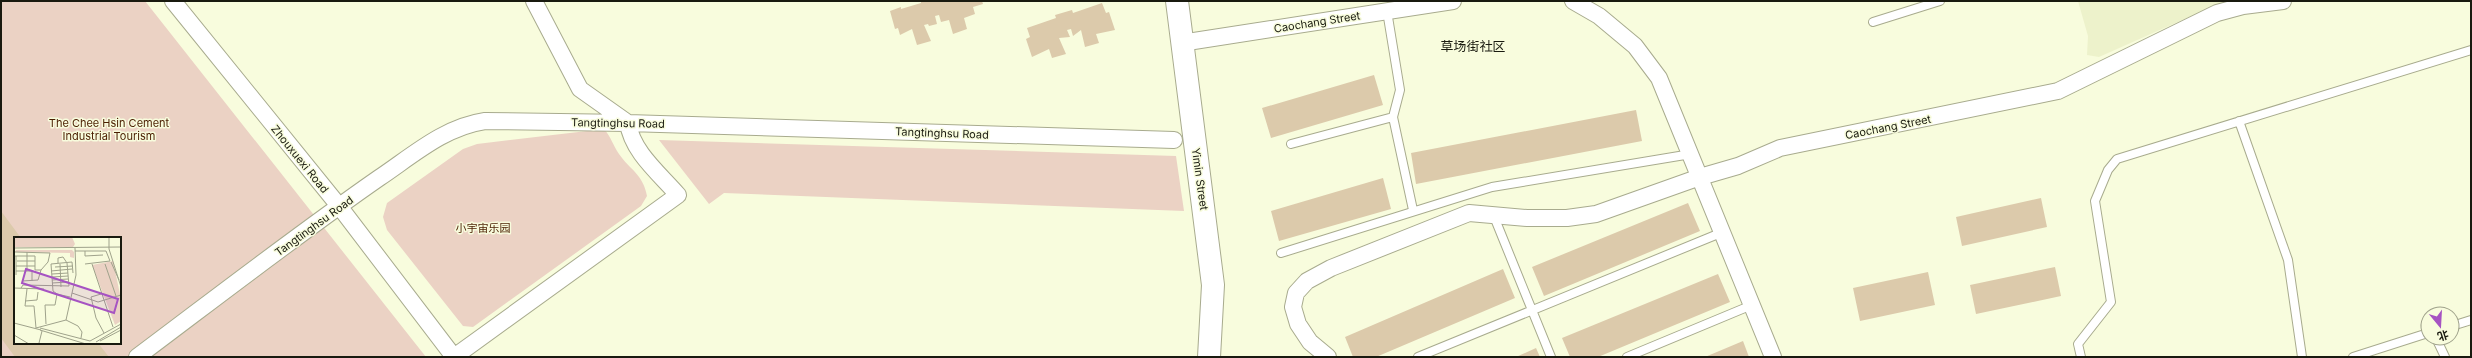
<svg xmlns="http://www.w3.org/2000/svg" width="2472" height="358" font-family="Inter,'Noto Sans SC',sans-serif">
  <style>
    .built { fill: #edf2cb }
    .green { fill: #ebd2c4; fill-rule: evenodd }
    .building { fill: #dccaab }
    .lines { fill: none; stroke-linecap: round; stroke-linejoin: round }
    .lane-casing { stroke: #a8ab8e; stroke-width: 10 }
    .street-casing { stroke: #a8ab8e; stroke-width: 18 }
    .secondary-casing { stroke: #a8ab8e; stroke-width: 24 }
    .lane { stroke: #fff; stroke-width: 8 }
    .street { stroke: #fff; stroke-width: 16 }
    .secondary { stroke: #fff; stroke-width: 22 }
    .labels { text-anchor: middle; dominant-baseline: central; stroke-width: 3; stroke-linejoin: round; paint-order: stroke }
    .street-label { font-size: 11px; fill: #191a0f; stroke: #f8fcdd }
    .park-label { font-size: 11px; fill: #4a1e00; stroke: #f8fcdd }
    .quarter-label { font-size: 13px; fill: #191a0f; stroke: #f8fcdd }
    .inset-road { fill: none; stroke: #9fa28b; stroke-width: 1 }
    .view { fill: #a653c2; fill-opacity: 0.15; stroke: #a653c2; stroke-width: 2 }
    .inset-edge { fill: none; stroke: #191a0f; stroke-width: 2 }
  </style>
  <rect width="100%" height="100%" fill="#f8fcdd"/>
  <path class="built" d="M2078,1H2230L2198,13L2099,57L2087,55L2088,36Z"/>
  <path class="green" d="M1,1H145L426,357H1ZM15,238H120V343H15Z
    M604,129C611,137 613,145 619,154C630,170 643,174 647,196L641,206L473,327L463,326L387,230L383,217L387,203L463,149L477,144Z
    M659,140L1176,156L1184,211L724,193L709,204Z"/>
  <path class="building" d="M921,1H982L983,4L973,7L975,14L964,18L967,29L953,34L949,20L941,22L939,15L935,16L937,24L929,26L928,24L924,25L931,41L917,45L912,29L900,35L898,28L895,29L890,11L901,7V9L921,3Z
    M1102,3L1106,13L1109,12L1115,30L1096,34L1099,43L1085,47L1081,30L1073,36L1071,29L1067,30L1070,37L1059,38L1066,54L1052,58L1049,49L1032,57L1026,39L1030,37L1027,28L1056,18L1055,15L1072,10L1073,13Z
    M1374,75L1383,105L1271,138L1262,108Z
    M1636,110L1642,141L1416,184L1411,153Z
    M1383,178L1391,209L1279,241L1271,211Z
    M2041,198L2047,227L1962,246L1956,217Z
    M1688,203L1700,231L1544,296L1532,267Z
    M1,211L21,238H15V343H98L109,357H15L1,338Z
    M2055,267L2061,296L1976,314L1970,285Z
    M1503,269L1515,298L1376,357H1353L1345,337Z
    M1928,272L1935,305L1860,321L1853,288Z
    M1718,274L1730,302L1598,357H1570L1562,338Z
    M1743,341L1749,357H1705Z
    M1536,348L1540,357H1516Z"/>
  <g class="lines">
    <defs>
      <path id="lane" d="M1387,11L1400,90L1393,117L1413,210
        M1873,22L1940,1
        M2239,121L2288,260L2302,357
        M1291,144L1393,117
        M1493,214L1551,357
        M1281,253L1492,187L1691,154
        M2452,326L2471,320
        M2436,338L2445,357
        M1418,357L1723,232
        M1627,357L1752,305
        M2081,357L2078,344L2111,302L2095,201L2108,170L2117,159L2471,50
        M2353,357L2428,333"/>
      <path id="street" d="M173,1L339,206L454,357
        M1573,1L1599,16L1635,46L1659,78L1773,357
        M1181,43L1453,1
        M137,357C217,297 297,235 379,178C412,156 444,127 485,121L628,123L1174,140
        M454,357L678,195C660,174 632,152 628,123L580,89L534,1
        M1328,357L1310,342L1298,324L1293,307L1296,293L1307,281L1331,268L1469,213L1527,218H1567L1596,214L1700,177L1738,166L1780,148L2058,91L2217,13L2243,6L2283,1"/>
      <path id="secondary" d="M1177,1L1213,285L1209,357"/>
    </defs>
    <use href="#lane" class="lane-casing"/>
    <use href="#street" class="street-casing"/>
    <use href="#secondary" class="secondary-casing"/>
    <use href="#lane" class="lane"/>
    <use href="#street" class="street"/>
    <use href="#secondary" class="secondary"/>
  </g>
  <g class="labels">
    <g class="street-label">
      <text transform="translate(1317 22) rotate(-9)">Caochang Street</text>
      <text transform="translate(618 123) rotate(1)">Tangtinghsu Road</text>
      <text transform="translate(1888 127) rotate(-11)">Caochang Street</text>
      <text transform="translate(942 133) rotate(2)">Tangtinghsu Road</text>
      <text transform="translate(300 159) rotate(51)">Zhouxuexi Road</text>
      <text transform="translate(1200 179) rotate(82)">Yimin Street</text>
      <text transform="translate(314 226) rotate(-36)">Tangtinghsu Road</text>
    </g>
    <g class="park-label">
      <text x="109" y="123">The Chee Hsin Cement<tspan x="109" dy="13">Industrial Tourism</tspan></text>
      <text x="483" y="228">小宇宙乐园</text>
    </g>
    <g class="quarter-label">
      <text x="1473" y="46">草场街社区</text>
    </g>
  </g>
  <g transform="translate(14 237)">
    <rect width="107" height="107" fill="#f8fcdd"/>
    <path d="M0,0H58L61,7L59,10H0ZM2,13H58L60,15V21L56,20V16L1,15ZM99,24L107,62V84L101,88L78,28Z" fill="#ebd2c4"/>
    <path class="inset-road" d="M95,0V12L107,50M0,11L107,10M61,14H92L96,24M71,14V19L89,18M1,15L36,16L34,25L27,33M13,15V34M0,19H21M2,19V38M3,24H21M97,25L105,43M46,27L47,50M71,27L96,24M78,27L99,90M91,27L102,59M2,29H21M41,30L59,29M2,34H18V44M37,34L58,32M38,37L54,36M38,40L54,39M38,43L54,42M8,44L24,43L27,33H21V19M38,46L54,45M0,51L30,52M7,51L9,48L55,49L53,26L49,20L44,21V26M13,52L11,69H20L22,91L52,83M58,56L84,65L107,58M87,57L77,60L82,81L90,96M56,60L43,57L39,54L37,27L58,25L59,36M11,64L23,63L24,55M52,83L62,38L61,11M52,83L64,89L68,95L67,101M0,86L27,93M32,87L31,68H41L43,57M26,91L76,104L107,87M26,93L72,107M0,98L15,107M86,104L107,93M82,105L107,90M25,106L28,94"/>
    <path class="view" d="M12,32L104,62L100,76L8,46Z"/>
    <rect width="107" height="107" class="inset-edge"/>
  </g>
  <rect width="2472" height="358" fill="none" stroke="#191a0f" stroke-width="4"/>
  <g transform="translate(2440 326) rotate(162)"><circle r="19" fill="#f8fcdd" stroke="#9fa28b"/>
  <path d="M0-3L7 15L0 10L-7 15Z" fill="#a653c2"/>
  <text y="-6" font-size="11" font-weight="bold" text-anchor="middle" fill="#191a0f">北</text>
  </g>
</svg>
